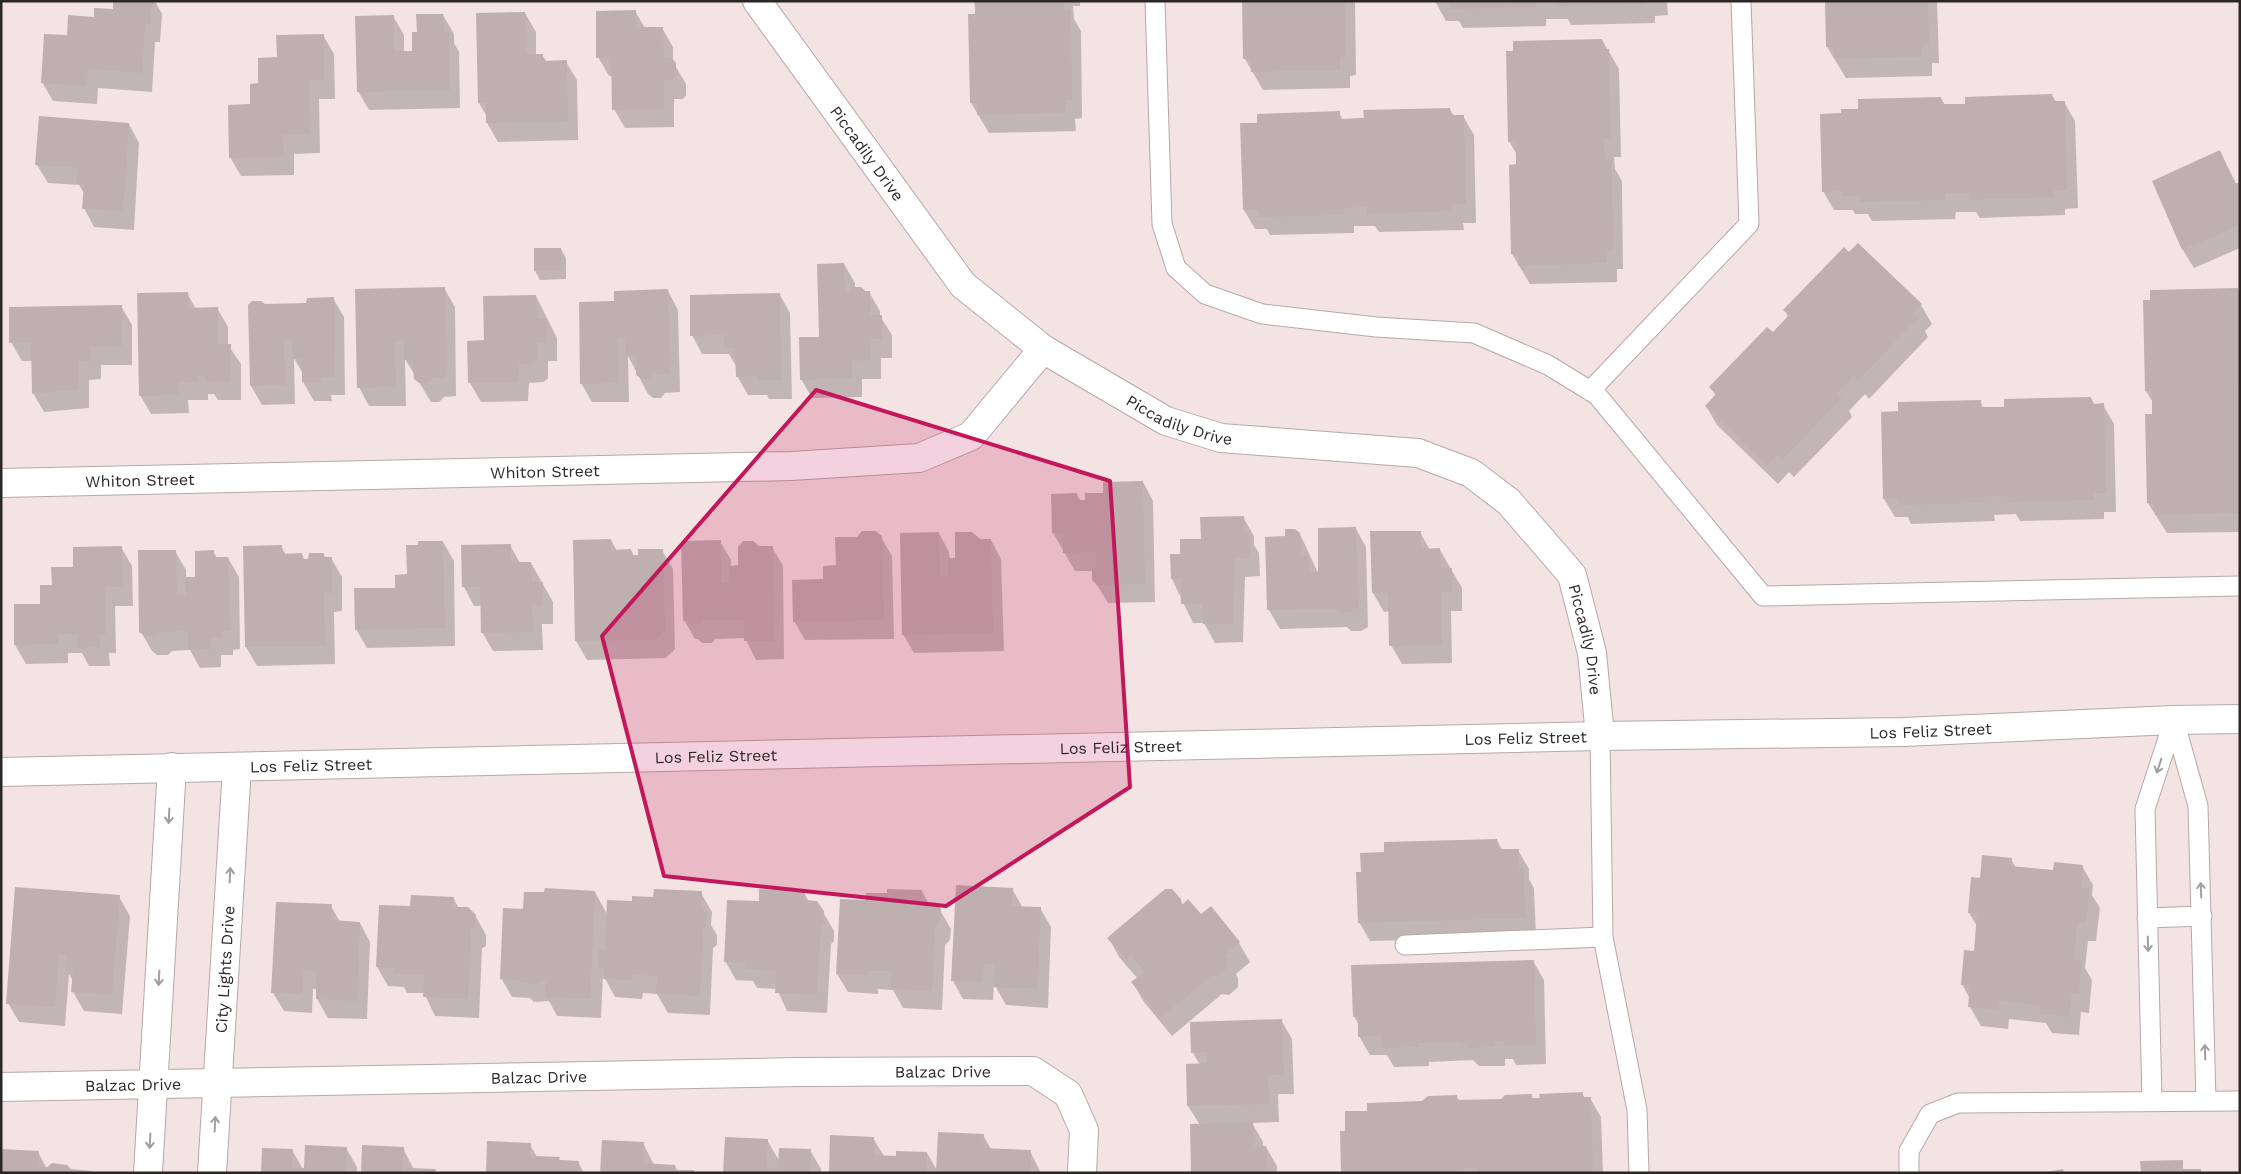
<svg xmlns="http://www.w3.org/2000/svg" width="2241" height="1174" font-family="'Work Sans',sans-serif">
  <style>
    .shadow { fill: #0003 }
    .building { fill: #beb0af }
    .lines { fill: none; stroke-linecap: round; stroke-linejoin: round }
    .lane-casing { stroke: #b7a8a8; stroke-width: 21 }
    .street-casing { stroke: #b7a8a8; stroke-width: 30 }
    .secondary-casing { stroke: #b7a8a8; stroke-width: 30 }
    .lane { stroke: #fff; stroke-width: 19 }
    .street { stroke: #fff; stroke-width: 28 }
    .secondary { stroke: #fff; stroke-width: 28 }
    .oneway { stroke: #a09e9e }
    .marked { fill: #c2185b; fill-opacity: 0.2; stroke: #c2185b; stroke-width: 4; stroke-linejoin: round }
    .labels { text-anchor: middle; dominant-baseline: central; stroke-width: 4; stroke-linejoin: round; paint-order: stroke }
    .street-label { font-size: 16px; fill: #2c2727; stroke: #fff }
  </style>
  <rect width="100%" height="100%" fill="#f3e4e3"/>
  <path class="shadow" d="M114,1H155L162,14L160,42H155L152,92L98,88L97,104L53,101L42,82L68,37L95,18L114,10Z
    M974,1H1080V6H1073L1074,19L1081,31L1082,118L1075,119L1076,131L989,133L971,103L969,15H976Z
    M1243,1H1355L1356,75L1350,76V88L1263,90L1245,59Z
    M1435,1H1667L1668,15L1655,16V23L1571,25L1568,19H1546V26L1463,28L1459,21H1446Z
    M1826,1H1937L1939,63H1932V76L1846,78L1827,47Z
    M635,11L645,28H662L673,47V62L686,84V95L683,99H674V127L625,128L614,109L613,76H609L598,57Z
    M525,13L536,32V55H542L547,62H566L577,80L578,140L498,142L487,123V117L479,103Z
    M443,15L454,34V43L459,52L460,108L369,110L358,91L393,16L404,35V52H414L418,33Z
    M323,35L334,54L335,99H319L320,153L294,154V175L241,176L230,157L260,85L278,58Z
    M1602,40L1619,69L1621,157H1614L1615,169L1622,181L1623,269H1617V282L1530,284L1512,254L1517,155L1509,141Z
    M2052,95L2056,102H2064L2075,121L2078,208L2065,209V215L1980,218L1976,212H1956L1955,219L1872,221L1868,214H1855L1853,210H1834L1823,191L1842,114L1941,98L1945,105H1966Z
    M1450,110L1454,116H1463L1474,135L1476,223H1463L1464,230L1379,232L1375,226H1354V233L1270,235L1267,229H1255L1244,210L1258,124L1339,113L1343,120Z
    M129,124L139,143L134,230L94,227L84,208L85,195L79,185L48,183L37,165Z
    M2220,152L2237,185L2240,184V248L2194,268L2183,250L2154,181Z
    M1858,244L1921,305L1932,324L1925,331L1928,337L1869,399L1865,394L1849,411L1852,417L1794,477L1789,472L1778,484L1717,425L1706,406L1716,396L1711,388L1773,333L1788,317L1785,310Z
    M561,249L566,258V279L540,280L535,271Z
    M844,264L855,283V288L869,292L880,311V316L892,335V358H881V379H862V397L812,398L801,379L820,338Z
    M444,288L455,307L456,396L444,397L439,402H431L405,359L406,406H369L359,387L356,290Z
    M2238,289L2240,293V532L2167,533L2148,503L2147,415H2154V404L2146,391Z
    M668,291L678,310L680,392L665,393L661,398H653L648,394L628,356L629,402H592L581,383L615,303Z
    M187,293L196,309L217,308L228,327V345L241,364V400H218L214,394H208V400H188L189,413L151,414L140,395Z
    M780,295L790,313L792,399H769L767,395H748L737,376L736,366L729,354H702L692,335Z
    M536,296L557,338V361H548V378L544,382L529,383L528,401L481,402L470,383L486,342Z
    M333,298L344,317L345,395H331L332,401H314L303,382V374L294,358L295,404L262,405L251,386L265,305L307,304Z
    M121,306L132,325V365H101V379L89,380V408L44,412L33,393V361H22L11,342Z
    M2091,398L2095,405H2103L2114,424L2116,512H2104V519L2020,521L2016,514L1994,515L1995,521L1911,524L1908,517H1895L1884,499L1980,401L1984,409Z
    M1143,482L1153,501L1155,602L1108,603L1094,580L1093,571H1075L1053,533L1052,495H1077L1081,501Z
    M1243,517L1254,536V545L1259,553L1260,576L1245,577L1243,642L1215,643L1204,623H1193L1172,579L1181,555L1202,540Z
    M1356,529L1366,547L1368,627L1361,631H1351L1347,627L1280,629L1269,610L1286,537L1300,534L1319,575Z
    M1420,532L1430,550H1440L1462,588V611H1451L1452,663L1402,664L1391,645L1390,611L1384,612L1373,593Z
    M939,533L949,552L950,559H956L980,540H991L1001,559L1004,651L914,653L903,634Z
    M881,537L892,556L894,639L805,640L794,621L837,567Z
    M611,540L617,551L631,550L634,556L662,550L673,569L675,649L666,658L587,660L576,641Z
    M720,541L731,560V567L740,566L758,547H772L783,566L784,659L756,660L745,638L715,639L712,643H702L698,639H695L684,620Z
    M443,542L454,561L455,646L367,648L356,629Z
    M510,545L520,563H531L553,602V624H542L543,650L493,651L482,632V606H474L464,587Z
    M281,546L286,555L301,554L305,560L323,554L326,558H331L342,577V611L334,612L335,664L257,666L246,647L244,547Z
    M121,547L132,566L133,606H115L116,653H109L110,666H89L82,653H68V663L26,664L15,645L53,586Z
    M175,551L186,570V578H196L213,551L217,558H228L239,577L240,649L233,650V655H221V667L200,668L190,650L172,651L168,655H157L152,651L141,632Z
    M1497,840L1502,850H1518L1529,869V879L1534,888L1536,937L1370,941L1359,922L1363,873L1386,853Z
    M2011,859L2016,868L2054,872L2082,866L2093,885L2092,895L2100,908L2096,941H2088L2085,968L2092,980L2089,1013L2081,1012L2079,1035L2052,1033L2046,1023L2009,1019L2008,1029L1981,1026L1970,1007V999L1962,984L1975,952L1977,926L1969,913L1981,880Z
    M16,889L119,897L130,916L122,1014L84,1011L73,992V981L69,974L65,1026L19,1022L8,1003Z
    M1012,889L1023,908H1040L1051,927L1048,1008L1006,1005L994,984L993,1000L963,999L953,981Z
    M922,891L929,904L940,910L951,929L950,940L945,945L942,1010L903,1008L893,990L878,989V994L848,992L837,974L866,901L888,895Z
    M595,892L607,914L633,903L701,893L712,912L711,925L717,935V945L713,948L710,1015L668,1013L657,994L643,993L642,999L615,997L603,975L601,1018L557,1016L549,1001L534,1002L530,998L512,997L501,978L525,911Z
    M804,892L809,902L823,912L834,931V941L831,944L827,1013L787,1011L777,989L757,988L753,981L736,980L725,961L760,903Z
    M453,898L459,908L475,915L486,935V946L482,948L479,1018L435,1016L424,993H407L404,987L388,986L377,967L380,906L411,907Z
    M1180,900L1183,905L1200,916L1210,908L1239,943L1250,962L1236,974L1238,978V987L1229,995L1222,994L1172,1036L1144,1002L1133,983L1138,979L1119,957L1109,938Z
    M331,906L340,922L360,923L370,942L367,1019L328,1018L317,999V989H313L312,1013L284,1011L273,993Z
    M1533,961L1544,980L1546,1064L1516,1065L1513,1059H1505V1066H1479L1473,1060L1429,1062V1066L1394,1067L1387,1055H1370L1359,1036V1025L1354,1016Z
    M1281,1020L1292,1039L1294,1094H1278L1279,1122L1252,1123L1263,1142V1147H1266L1277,1166V1173H1193L1200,1125L1188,1106L1200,1065L1193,1053Z
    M1582,1094L1585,1098H1590L1601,1117L1603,1173H1343L1347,1132L1368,1112L1457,1097L1460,1102L1502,1100L1531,1095L1533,1099Z
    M983,1135L991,1149L1030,1151L1041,1173H830L873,1138L884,1156L898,1157L927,1153L938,1172Z
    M767,1140L780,1162L810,1150L821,1169V1173H725Z
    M643,1143L654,1165L674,1166L678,1171L694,1173H601Z
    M530,1145L537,1157L578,1162L584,1173H487Z
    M346,1148L357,1167V1173H262L292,1150L303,1169Z
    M403,1148L414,1170H435L436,1173H362Z
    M38,1152L47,1169L71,1170L1,1173Z"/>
  <path class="building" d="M113,1H152L150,24H145L142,73L88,69L87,86L41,83L44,34L67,35L68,15L94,17V8L113,9Z
    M975,1H1064V11L1071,10L1072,100H1065L1066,113L977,115V103H970L968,14H975Z
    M1242,1H1345L1346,57H1340V70L1251,72V59H1243Z
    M1450,1H1536V7L1450,9Z
    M1559,1H1645V4L1559,6Z
    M1825,1H1928L1929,44L1921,45L1922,57L1834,59L1833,47H1826Z
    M636,10V27H663L664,58H672L676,63V76L672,80H664V109L612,110L611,57L596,58V11Z
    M525,12L526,54H543V61L567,60L568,122L486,123V103H478L476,13Z
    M416,14H443L444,31L449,32L450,90L357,92L355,16L394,15V51H412V32H417Z
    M324,34V80H309L310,134L283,135L284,157L229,158L228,105L250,104V84L258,83V58L277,57L276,35Z
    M1602,39L1603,49H1609L1611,138H1604L1605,161H1612L1613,251H1607V263L1518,266V254H1511L1509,165L1516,164V141L1508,142L1506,51H1513V41Z
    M2052,94V101H2065L2067,190H2054L2055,197L1968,200L1969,193H1945V200L1860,202V196H1843V191L1822,192L1820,114L1841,113V109H1858V99L1941,97L1942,104H1965V97Z
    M1450,108L1451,115H1464L1466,204L1453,205V211L1367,214V207L1344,208V215L1258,217L1259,210H1243L1240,123H1257V114L1340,111V119L1364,118L1363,110Z
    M39,116L129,123L123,211L82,209L84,184H76L78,168L35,165Z
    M2220,150L2235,184L2240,182V225L2182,250L2152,181Z
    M1858,243L1922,304L1913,313L1918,318L1858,381L1854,376L1837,393L1842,398L1783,459L1778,454L1767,466L1705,406L1716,394L1709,387L1767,327L1773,332L1789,315L1783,310L1844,247L1849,252Z
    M534,248H561V270L534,271Z
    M844,263L845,292H848L852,287H861L865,291H870V315H882V339H871V360L852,361V378L800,380L799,337H819L817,264Z
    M445,287L446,378H433L428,383H419L414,379L413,360H404V341L395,342L396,387L357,388L355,289Z
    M2238,288L2240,513L2155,515L2154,503H2147L2145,414H2152V391H2145L2143,300H2150V290Z
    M668,289L670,374H654L650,379H642L636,375V355H626V337L618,338L619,383L580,384L579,302L614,301V291Z
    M188,292L189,308L218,307V344H231V381L205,382V376H198V382H178L179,395L139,396L137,293Z
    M780,293L781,380H757V376L736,377L735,348H724V335L690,336V295Z
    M536,295L537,318H547V343H538V359L533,364H519L518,382L468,383L467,341L484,340L483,296Z
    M334,297L335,377H321V382H302V358L293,359L292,339H284L285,385L250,386L248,305L252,301H261L265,304L306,303L307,298Z
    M122,305V346L90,347L91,361H79V389L32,394L31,342L9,343V307Z
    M2091,397L2092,404L2104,403L2106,493H2094V500L2008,502L2007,496H1984L1985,503L1899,505V498L1883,499L1881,412L1898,411V402L1981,400V407H2004V399Z
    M1143,481L1145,584L1097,585L1092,580V571L1096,565V552L1063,553V533H1052L1051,494L1077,493L1078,500H1085V493H1103V482Z
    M1244,516V533H1249L1250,558H1235L1233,624H1203L1202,604H1181V579H1171L1170,554H1180V539H1201L1200,517Z
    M1356,527L1358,608H1354L1351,612L1340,613L1335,609L1267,610L1265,537L1285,536V529H1295L1300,533L1301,555H1309V572H1318V528Z
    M862,531H876L882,536L884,620L793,622L792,580L823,579V566L836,565L835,537H857Z
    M1370,531H1421V549L1440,548L1441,568H1452V592H1441L1442,645L1389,646L1388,593H1372Z
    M939,532L940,576L948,575V558H955V532H972L980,539H991L993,633L902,635L900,533Z
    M611,539L612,550L631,549V555H638V549H663L665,630L655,640L575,641L573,540Z
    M721,540V583H730L729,566L738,565V547L743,541H753L759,546H773L774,641H744V620H704L701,624L690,625L686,620L683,621L681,541Z
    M418,541H443L445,628L355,630L354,588H395V575L407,574L406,545H418Z
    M511,544V562H531L532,582H543V605H532L533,632L481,633L480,587H462L461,545Z
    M282,545V554L302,553L303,559H308L309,553H324V557H332V593H324L325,646L245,647L243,546Z
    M122,546L123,587H105L106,634L99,635L100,647L77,648V634H58V644L14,645V604H40V585H52L51,567H73V547Z
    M138,550H176L177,595H186V577H195V551L214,550V557H228L230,630L223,631L222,637H211V649H188V631L161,632L157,636H145L139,632Z
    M1497,839L1498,849H1519V868H1524L1525,918L1358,923L1356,872H1361L1360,853L1384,852V842Z
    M1982,855L2012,858L2011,866L2053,870L2054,862L2083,865L2081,887L2090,888L2086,923L2077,922L2074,959L2082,960L2079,994H2071L2069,1017L2040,1014V1005L1999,1001L1998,1010L1968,1007L1970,986L1961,985L1964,950L1974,951L1977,913H1968L1971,877L1980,878Z
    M956,885L1013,888L1012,906L1041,907L1037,989L994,987L995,964H984L983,982L951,981Z
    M15,887L120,895L112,995L71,992L73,971H66L67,954H59L55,1007L6,1004Z
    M545,888L595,891L590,999L545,997L546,982L540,981L536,984L522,983L519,980L500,979L503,908L523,909L524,892H544Z
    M654,889L702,891L701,908L707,915L706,926L703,929L700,996L656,994L657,976L632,975V980L603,979L604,968H598V950L605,951L607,900L632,901V896L653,897Z
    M759,889L804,891V900L817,901L824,911L823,921L821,924L817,995L775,993L776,971L745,969V963L724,962L727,900L759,901Z
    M887,889L922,890V902L936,903L941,909L940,921L935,926L932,991L891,989L892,971H868V975L836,974L840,899L865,900L866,893H887Z
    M1165,889H1172L1181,899L1182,905L1188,899L1201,914L1211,906L1240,942L1225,955L1228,958L1227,968L1218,976H1211L1161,1018L1131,982L1145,972L1131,955L1126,960L1107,938Z
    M411,895L454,897L453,907H468L476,915L475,927L471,929L468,999L423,997L424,975L395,974V968L376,967L379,905L410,906Z
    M276,902L332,904L331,920L360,922L357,1001L316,999V971L303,970L302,994L271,993Z
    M1534,960L1536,1045L1504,1046V1041H1495V1047L1467,1048L1461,1042L1419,1043V1047L1382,1048L1381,1036L1358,1037V1016L1353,1017L1351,965Z
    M1282,1019L1284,1075H1268L1269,1104L1187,1106L1186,1064L1207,1063V1052L1191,1053L1190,1022Z
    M1583,1092V1097H1591L1593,1173H1477V1168L1463,1169V1173H1341L1340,1131H1345V1111H1367V1103L1422,1101L1428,1096L1457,1095V1100L1501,1099L1505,1095L1532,1094V1098H1540L1539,1094Z
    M1253,1122L1254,1146H1266L1268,1173H1191L1190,1124Z
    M938,1132L984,1134L983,1148L1031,1150L1030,1173H936Z
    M830,1135L874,1137V1155L896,1156V1151L927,1152V1173H829Z
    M725,1137L768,1139L766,1168L778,1169L779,1148L811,1149L810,1173H723Z
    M602,1140L644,1142L643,1163L675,1165L676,1170H694V1173H600Z
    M487,1141L531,1143L530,1158H535V1156L560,1157L559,1160L579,1161L578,1173H486Z
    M305,1145L347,1147L346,1173H261L262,1148L293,1149L292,1167L304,1168Z
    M362,1145L404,1147L403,1173H361Z
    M1,1149L39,1151L38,1167H47L52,1163L67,1165L71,1169L92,1171V1173H1Z
    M2183,1160V1169H2201V1173H2141L2140,1161Z
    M407,1168L436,1169L435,1173H406Z
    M2063,1169L2064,1173H2047L2046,1172Z"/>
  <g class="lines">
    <defs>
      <path id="lane" d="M1155,1L1162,224L1176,268L1205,294L1262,314L1376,327L1474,333L1548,365L1597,395L1763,596L2240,586
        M1590,391L1749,224L1741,1
        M2174,720L2198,806L2206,1101
        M1600,736L1603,937L1637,1110L1639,1173
        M2147,918L2202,916
        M1405,945L1603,937
        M2152,1101L2145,809L2174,720
        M1909,1173V1151L1930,1114L1958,1103L2240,1101"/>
      <g id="street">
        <path id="s1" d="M757,1L963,285L1043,349L1166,421L1221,438L1418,453L1471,473L1509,502L1572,575L1592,653L1600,736"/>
        <path id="s2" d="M1,483L791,466L919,458L971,436L1043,349"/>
        <path id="s3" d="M1,1087L799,1072L1033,1071L1068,1094L1084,1130L1082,1173"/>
        <path d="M148,1173L172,767"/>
        <path id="s4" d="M212,1173L237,767"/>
      </g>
      <g id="secondary">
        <path id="s5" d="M1,772L1600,736L1903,732L2174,720L2240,719"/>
      </g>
    </defs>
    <use href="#lane" class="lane-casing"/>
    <use href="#street" class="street-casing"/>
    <use href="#secondary" class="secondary-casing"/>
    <use href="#lane" class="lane"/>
    <use href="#street" class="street"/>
    <use href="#secondary" class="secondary"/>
  </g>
  <defs><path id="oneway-shaft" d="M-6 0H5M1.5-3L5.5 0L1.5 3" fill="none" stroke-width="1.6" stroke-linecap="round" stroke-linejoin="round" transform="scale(1.25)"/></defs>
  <g class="oneway">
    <use href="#oneway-shaft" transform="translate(2159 766) rotate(108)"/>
    <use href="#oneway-shaft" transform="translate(169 816) rotate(93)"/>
    <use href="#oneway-shaft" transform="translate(230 875) rotate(-87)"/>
    <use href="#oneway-shaft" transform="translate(2201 890) rotate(-92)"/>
    <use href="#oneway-shaft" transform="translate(2148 944) rotate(88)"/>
    <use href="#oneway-shaft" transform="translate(159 978) rotate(93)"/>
    <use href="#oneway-shaft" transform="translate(2205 1052) rotate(-92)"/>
    <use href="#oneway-shaft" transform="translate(215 1124) rotate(-87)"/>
    <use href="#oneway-shaft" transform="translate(150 1141) rotate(93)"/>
  </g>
  <path class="marked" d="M816,390L1110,481L1130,787L946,906L664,876L602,636Z"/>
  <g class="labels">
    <g class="street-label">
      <text stroke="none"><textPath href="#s1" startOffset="188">Piccadily Drive</textPath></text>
      <text stroke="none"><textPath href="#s1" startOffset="608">Piccadily Drive</textPath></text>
      <text stroke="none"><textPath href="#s2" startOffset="544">Whiton Street</textPath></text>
      <text stroke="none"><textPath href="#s2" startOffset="139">Whiton Street</textPath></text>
      <text stroke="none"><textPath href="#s1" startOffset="1118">Piccadily Drive</textPath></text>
      <text stroke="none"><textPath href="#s5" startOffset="1930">Los Feliz Street</textPath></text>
      <text stroke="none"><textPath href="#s5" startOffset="1525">Los Feliz Street</textPath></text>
      <text stroke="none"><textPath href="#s5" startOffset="1120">Los Feliz Street</textPath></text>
      <text stroke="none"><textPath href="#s5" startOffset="715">Los Feliz Street</textPath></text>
      <text stroke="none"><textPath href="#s5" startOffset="310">Los Feliz Street</textPath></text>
      <text stroke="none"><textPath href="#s4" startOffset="204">City Lights Drive</textPath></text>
      <text stroke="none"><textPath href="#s3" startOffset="942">Balzac Drive</textPath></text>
      <text stroke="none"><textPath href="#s3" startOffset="538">Balzac Drive</textPath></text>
      <text stroke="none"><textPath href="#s3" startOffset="132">Balzac Drive</textPath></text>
    </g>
  </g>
  <rect width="2241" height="1174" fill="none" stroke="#2c2727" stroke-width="5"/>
</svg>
